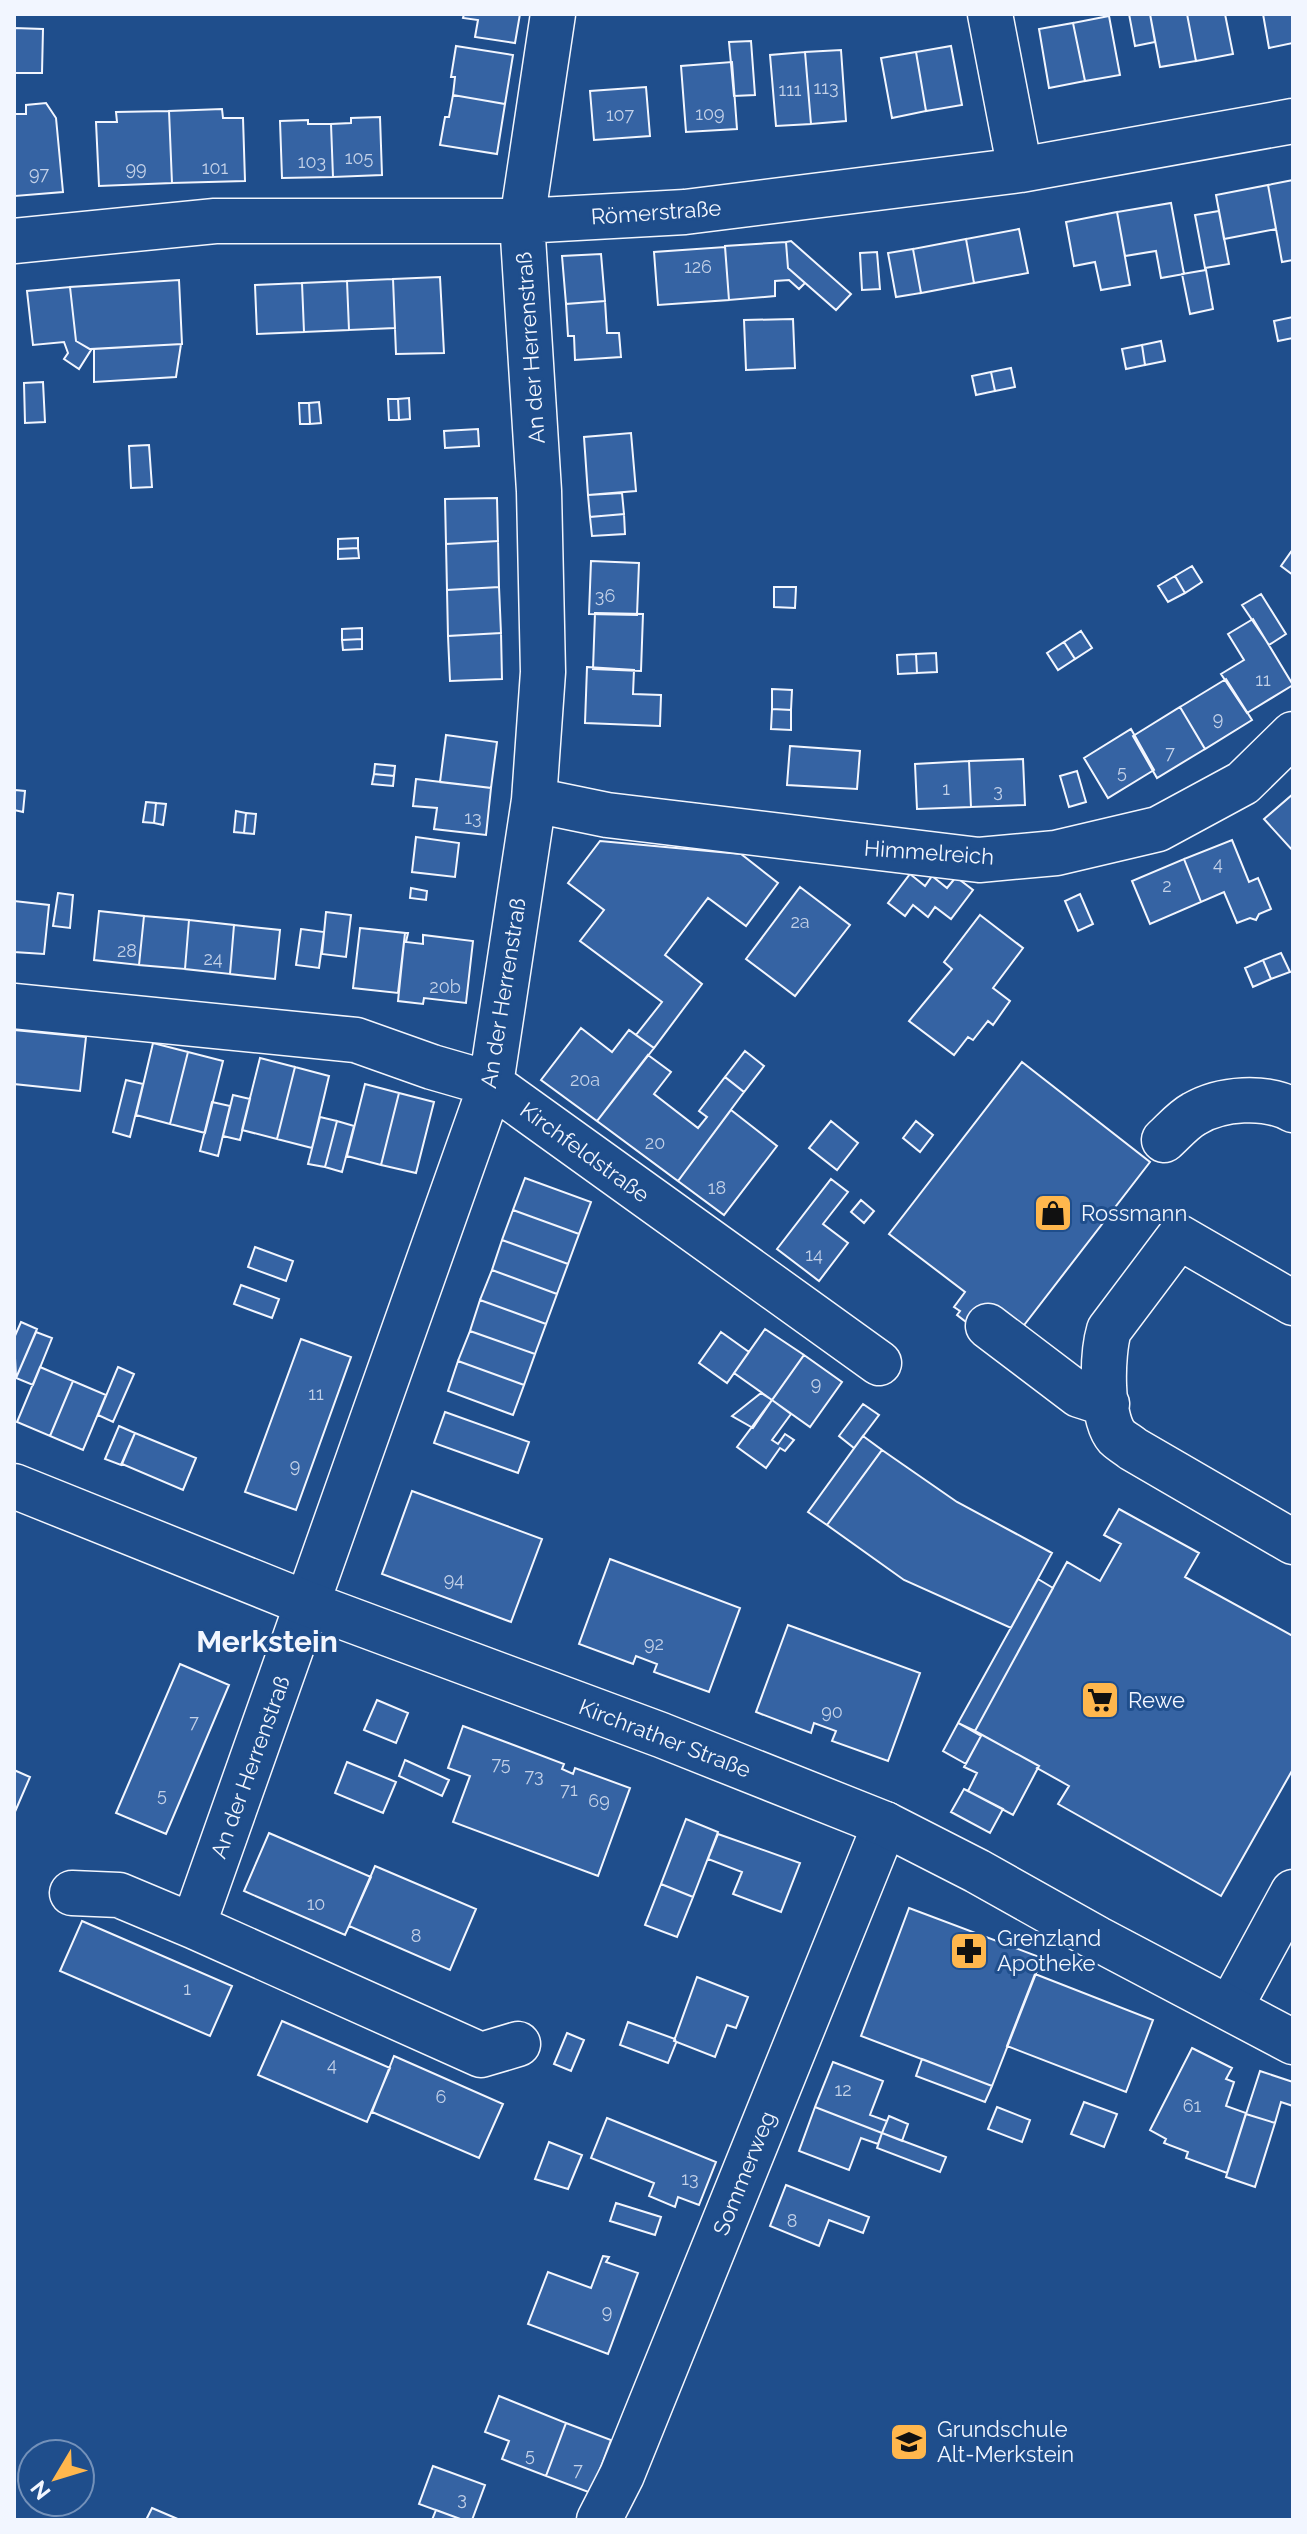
<svg xmlns="http://www.w3.org/2000/svg" width="1307" height="2534" font-family="Raleway,sans-serif">
  <style>
    .building { fill: #3563a3; stroke: #f2f6ff; stroke-width: 2 }
    .lines { fill: none; stroke-linecap: round; stroke-linejoin: round }
    .minor-casing { stroke: #f2f6ff; stroke-width: 47 }
    .major-casing { stroke: #f2f6ff; stroke-width: 47 }
    .minor { stroke: #1f4e8c; stroke-width: 44 }
    .major { stroke: #1f4e8c; stroke-width: 44 }
    .labels { text-anchor: middle; dominant-baseline: central; stroke-width: 6; stroke-linejoin: round; paint-order: stroke }
    .number-label { font-size: 18px; fill: #c3d1e8 }
    .street-label { font-size: 22px; fill: #f2f6ff; stroke: #1f4e8c }
    .poi-label { font-size: 22px; fill: #f2f6ff; stroke: #1f4e8c; text-anchor: start }
    .district-label { font-size: 30px; font-weight: bold; fill: #f2f6ff; stroke: #1f4e8c }
  </style>
  <rect width="100%" height="100%" fill="#1f4e8c"/>
  <path class="building" d="M464,14H520L515,43L475,37L478,20L463,18Z
    M1129,14H1150L1155,42L1135,46Z
    M1150,14H1187L1196,61L1160,67Z
    M1187,14H1225L1233,54L1196,61Z
    M1263,14H1293V43L1269,48Z
    M1109,16L1120,75L1085,81L1073,23Z
    M1073,23L1085,81L1049,88L1039,29Z
    M14,28L43,29L42,73H14Z
    M751,41L755,95L734,96L729,42Z
    M456,46L513,55L505,104L453,95L455,77H451Z
    M951,46L962,105L926,111L916,52Z
    M841,50L846,121L811,124L805,52Z
    M805,52L811,124L776,126L770,55Z
    M916,52L926,111L892,118L881,58Z
    M732,62L737,129L686,132L681,66Z
    M646,87L650,136L594,140L590,91Z
    M453,95L505,104L497,154L440,145L445,117H449Z
    M46,103L56,118L63,192L15,196V114H26V105Z
    M222,109L223,118H243L245,181L172,183L169,111Z
    M169,111L172,183L99,186L96,122H117L116,112Z
    M380,117L382,175L333,177L331,124L351,123V118Z
    M308,120V124H331L333,177L282,178L280,121Z
    M1293,180V260L1282,262L1268,185Z
    M1268,185L1276,229L1224,239L1216,195Z
    M1171,203L1184,274L1161,278L1156,251L1125,256L1117,212Z
    M1219,211L1229,264L1205,268L1195,215Z
    M1117,212L1130,285L1101,290L1095,262L1074,266L1066,222Z
    M1019,229L1028,273L974,283L966,239Z
    M966,239L974,283L921,293L913,249Z
    M791,241L851,294L836,310L788,268L786,242Z
    M786,242L788,268L805,283L799,289L789,280L775,281V296L729,300L725,246Z
    M725,247L729,300L658,305L654,252Z
    M913,249L921,293L896,297L888,253Z
    M877,252L880,289L862,290L860,253Z
    M601,254L605,301L566,304L562,256Z
    M1206,270L1213,309L1190,314L1182,274Z
    M440,277L444,353L396,354L393,279Z
    M393,279L395,328L349,330L347,281Z
    M179,280L182,344L90,349L76,341L70,287Z
    M347,281L349,330L304,332L302,283Z
    M302,283L304,332L257,334L255,285Z
    M70,287L76,341L91,350L79,369L64,359L68,353L64,342L33,345L27,291Z
    M605,301L607,333H619L621,357L575,360L574,336H568L566,304Z
    M1293,317V338L1278,341L1274,321Z
    M793,319L795,368L746,370L744,320Z
    M1161,341L1165,361L1145,365L1142,345Z
    M181,344L176,377L94,382V349Z
    M1142,345L1145,365L1126,369L1122,349Z
    M1011,368L1015,387L995,391L991,372Z
    M991,372L995,391L976,395L972,376Z
    M43,382L45,422L25,423L24,383Z
    M409,398L410,419L399,420L398,399Z
    M388,399H398L399,420H389Z
    M319,402L321,423L310,424L309,403Z
    M299,403H309L310,424H300Z
    M478,429L479,446L445,448L444,431Z
    M631,433L636,491L588,495L584,437Z
    M149,445L152,487L131,488L129,446Z
    M622,493L624,514L590,517L588,495Z
    M497,498L498,541L446,544L445,499Z
    M624,514L625,534L592,536L590,517Z
    M358,538V548L338,549V539Z
    M498,541L499,587L447,590L446,544Z
    M358,548L359,558L338,559V549Z
    M1293,549V575L1281,566Z
    M591,561L639,563L637,615L589,614Z
    M1192,566L1202,582L1185,593L1175,576Z
    M1175,576L1185,593L1168,602L1158,586Z
    M499,587L501,633L448,636L447,590Z
    M774,587H796L795,608L774,607Z
    M1261,594L1286,634L1269,645L1242,605Z
    M595,613L643,614L641,671L593,669Z
    M1253,619L1293,685L1247,713L1221,674L1244,660L1228,634Z
    M362,628V639L342,640V629Z
    M1081,631L1092,648L1075,659L1064,642Z
    M501,633L502,679L450,681L448,636Z
    M362,639V649L343,650L342,640Z
    M1064,642L1075,659L1058,670L1047,653Z
    M936,653L937,672L917,673L916,654Z
    M916,654L917,673L898,674L897,655Z
    M587,667L634,670L633,694L661,695L660,726L585,723Z
    M1226,679L1252,720L1205,749L1180,707Z
    M772,689L792,690L791,710L772,709Z
    M1180,707L1205,749L1157,778L1133,736Z
    M772,709L791,710V730L771,729Z
    M1131,729L1154,770L1108,798L1084,758Z
    M446,735L497,742L491,788L440,782Z
    M790,746L860,751L857,789L787,785Z
    M1023,759L1025,805L971,807L969,761Z
    M969,761L971,807L917,809L915,764Z
    M375,764L395,766L394,776L374,774Z
    M1077,771L1086,802L1069,807L1060,776Z
    M374,774L394,776L393,786L372,784Z
    M416,779L491,788L486,835L434,829L437,808L413,806Z
    M15,790L25,791L23,812L14,810Z
    M1293,794V851L1264,819Z
    M146,802L156,803L154,823L143,822Z
    M156,803L166,804L163,825L154,823Z
    M236,811L246,813L244,833L234,832Z
    M246,813L256,814L254,834L244,833Z
    M416,837L459,843L455,877L412,872Z
    M1232,840L1249,882L1258,878L1271,909L1259,914L1256,920L1250,918L1237,923L1224,892L1201,902L1184,859Z
    M600,841L741,854L778,883L746,926L708,898L665,955L702,984L654,1048L636,1035L662,1002L580,941L604,910L568,883Z
    M1184,859L1201,902L1150,924L1132,881Z
    M910,874L925,886L932,876L947,888L956,877L973,890L951,919L935,907L928,917L913,905L905,916L888,903Z
    M800,887L850,925L795,996L746,959Z
    M411,888L427,891L426,900L410,898Z
    M58,893L73,895L70,928L53,926Z
    M1080,894L1093,924L1078,931L1065,901Z
    M14,901L49,905L44,954L14,952Z
    M99,911L144,916L139,965L94,960Z
    M326,912L351,915L346,957L322,954Z
    M980,915L1023,948L993,988L1010,1001L993,1025L988,1021L973,1040L968,1037L954,1055L909,1021L952,969L944,962Z
    M144,916L189,920L185,969L139,965Z
    M189,920L234,925L230,974L185,969Z
    M234,925L280,930L275,979L230,974Z
    M360,928L405,933L398,993L353,988Z
    M301,929L324,932L319,968L296,965Z
    M405,933H408L406,942L423,944V935L473,941L466,1003L424,998L423,1004L398,1001Z
    M1281,953L1290,972L1271,979L1263,960Z
    M1263,960L1271,979L1253,987L1245,968Z
    M581,1028L612,1052L629,1030L654,1048L597,1121L541,1080Z
    M14,1030L86,1037L80,1091L14,1084Z
    M153,1043L188,1052L170,1124L136,1115Z
    M745,1051L764,1066L744,1092L725,1077Z
    M188,1052L223,1061L205,1133L170,1124Z
    M648,1055L671,1072L654,1094L698,1128L707,1117L699,1111L725,1077L744,1092L678,1181L597,1121Z
    M260,1058L295,1067L277,1139L242,1130Z
    M1022,1062L1150,1162L1018,1333L970,1325L957,1315L960,1311L954,1307L965,1292L889,1234Z
    M295,1067L329,1076L312,1148L277,1139Z
    M126,1080L143,1084L130,1137L113,1132Z
    M365,1084L399,1093L381,1165L347,1156Z
    M399,1093L434,1102L416,1173L381,1165Z
    M233,1095L250,1099L240,1140L223,1136Z
    M212,1102L230,1106L218,1156L200,1151Z
    M731,1110L777,1146L724,1215L678,1181Z
    M320,1117L337,1121L325,1167L308,1164Z
    M337,1121L354,1126L342,1172L325,1167Z
    M831,1121L858,1143L837,1170L809,1148Z
    M916,1121L933,1135L920,1152L903,1138Z
    M525,1178L591,1202L579,1234L513,1210Z
    M831,1179L848,1192L823,1224L848,1243L819,1281L777,1249Z
    M861,1200L874,1211L864,1223L851,1212Z
    M513,1210L579,1234L568,1264L502,1240Z
    M502,1240L568,1264L557,1294L492,1270Z
    M255,1247L293,1261L286,1281L248,1267Z
    M492,1270L557,1294L546,1324L480,1300Z
    M241,1285L279,1299L272,1318L234,1304Z
    M480,1300L546,1324L535,1354L470,1331Z
    M21,1322L37,1329L16,1378L14,1338Z
    M765,1329L804,1355L772,1400L734,1373Z
    M470,1331L535,1354L524,1385L458,1361Z
    M36,1332L52,1338L33,1385L16,1378Z
    M721,1332L749,1352L727,1383L699,1363Z
    M301,1339L351,1357L296,1510L245,1492Z
    M804,1355L842,1382L810,1427L772,1400Z
    M458,1361L524,1385L513,1415L448,1391Z
    M40,1367L73,1381L50,1436L17,1422Z
    M118,1367L134,1374L113,1422L98,1415Z
    M73,1381L106,1395L83,1450L50,1436Z
    M761,1393L772,1400L753,1428L732,1416Z
    M772,1400L791,1414L772,1440L778,1444L785,1434L794,1440L785,1451L780,1448L766,1468L737,1447Z
    M863,1404L879,1415L854,1448L839,1436Z
    M445,1412L529,1442L518,1473L434,1443Z
    M119,1426L135,1433L121,1465L105,1459Z
    M135,1433L196,1458L183,1490L122,1464Z
    M863,1436L882,1450L827,1525L808,1512Z
    M882,1450L957,1502L1052,1553L1011,1628L904,1580L827,1525Z
    M412,1491L542,1539L511,1622L382,1574Z
    M1119,1509L1199,1553L1185,1577L1293,1636V1769L1221,1896L1058,1804L1069,1786L1037,1768L1039,1766L975,1731L1067,1562L1100,1581L1121,1544L1104,1535Z
    M610,1559L740,1608L709,1692L654,1672L657,1664L636,1656L633,1664L579,1644Z
    M1038,1579L1053,1588L975,1731L958,1723Z
    M788,1625L920,1673L888,1761L832,1741L836,1731L814,1723L811,1733L756,1712Z
    M180,1664L229,1685L166,1834L116,1813Z
    M377,1700L408,1713L396,1743L364,1730Z
    M958,1723L981,1736L966,1764L943,1751Z
    M463,1726L564,1764L562,1769L573,1774L575,1768L630,1788L598,1876L453,1822L470,1776L448,1768Z
    M975,1731L1039,1766L1013,1815L968,1791L977,1773L964,1767L981,1736Z
    M405,1760L449,1780L442,1796L399,1776Z
    M347,1762L396,1782L383,1813L335,1793Z
    M14,1770L30,1777L14,1814Z
    M964,1789L1003,1809L990,1833L951,1812Z
    M686,1819L718,1832L693,1897L661,1884Z
    M269,1833L371,1877L345,1935L244,1891Z
    M718,1834L800,1863L781,1912L733,1894L742,1872L708,1859Z
    M375,1866L476,1909L450,1970L349,1926Z
    M661,1884L693,1897L677,1937L645,1925Z
    M909,1908L1042,1958L992,2086L861,2036Z
    M82,1921L232,1986L210,2036L60,1971Z
    M1035,1974L1153,2020L1126,2092L1007,2046Z
    M697,1977L748,1997L736,2028L727,2025L715,2057L674,2041Z
    M282,2021L390,2068L367,2122L258,2075Z
    M628,2022L675,2039L676,2043L668,2063L620,2045Z
    M567,2033L584,2040L571,2071L554,2064Z
    M1192,2048L1232,2068L1226,2079L1234,2082L1226,2106L1246,2113L1227,2173L1186,2158L1188,2152L1164,2143L1166,2139L1150,2130Z
    M394,2056L503,2104L479,2158L372,2112Z
    M922,2059L992,2086L985,2102L916,2076Z
    M833,2062L883,2081L870,2115L887,2121L882,2133L815,2107Z
    M1260,2071L1293,2082V2106L1281,2102L1275,2123L1246,2114Z
    M1084,2102L1117,2114L1104,2147L1071,2134Z
    M815,2107L882,2133L878,2144L861,2138L849,2170L799,2151Z
    M997,2107L1030,2120L1022,2142L988,2129Z
    M1246,2114L1275,2123L1255,2187L1226,2177Z
    M889,2116L908,2124L902,2141L882,2133Z
    M607,2118L716,2162L699,2205L678,2197L675,2207L649,2196L654,2183L591,2158Z
    M882,2133L946,2157L940,2172L877,2148Z
    M549,2142L582,2155L568,2189L535,2179Z
    M786,2185L869,2217L863,2233L829,2220L819,2246L770,2226Z
    M616,2203L661,2217L655,2235L610,2221Z
    M603,2256L609,2257L606,2262L638,2273L608,2354L528,2324L548,2272L591,2288Z
    M499,2396L566,2423L546,2476L502,2459L509,2441L485,2432Z
    M566,2423L611,2440L591,2493L546,2476Z
    M433,2466L485,2485L472,2520H463L419,2504Z
    M152,2508L180,2520H146Z
    M436,2510L463,2520H432Z"/>
  <g class="lines">
    <defs>
      <path id="minor" d="M990,14L1020,170
        M14,241L215,221H522L685,212L1020,170L1293,121
        M534,800L607,815L979,860L1056,853L1158,829L1243,783L1293,734
        M14,1006L356,1040L432,1067L491,1084L879,1363
        M1164,1140C1173,1132 1183,1120 1194,1114C1221,1098 1265,1095 1293,1110
        M1293,1303L1179,1237L1109,1330C1102,1354 1100,1418 1117,1437C1121,1441 1128,1445 1133,1449L1293,1542
        M988,1326L1079,1395L1107,1404
        M72,1893L119,1895L193,1926L481,2055L518,2044
        M193,1926L491,1084L534,800L543,672L539,491L522,221L553,14
        M1230,2008L1293,1892
        M599,2520L622,2475L885,1824"/>
      <path id="major" d="M14,1486L308,1604L661,1735L885,1824L977,1871L1098,1939L1293,2042"/>
    </defs>
    <use href="#minor" class="minor-casing"/>
    <use href="#major" class="major-casing"/>
    <use href="#minor" class="minor"/>
    <use href="#major" class="major"/>
  </g>
  <defs>
    <symbol id="shop-square" viewBox="-11 -11 22 22"><rect x="-9" y="-9" width="18" height="18" rx="4" fill="#ffb74d" stroke="#1f4e8c"/><path d="M-5-2.5h2.3a2.7 3.5 0 0 1 5.4 0H5L5.5 6h-11ZM-1.5-2.5h3a1.5 2.3 0 0 0-3 0Z" fill="#111"/></symbol>
    <symbol id="supermarket-square" viewBox="-11 -11 22 22"><rect x="-9" y="-9" width="18" height="18" rx="4" fill="#ffb74d" stroke="#1f4e8c"/><path d="M-6-5.5h2.5l.6 2H6L4.5 2H-2.5L-4.4-4H-6ZM-1.5 3.2a1.3 1.3 0 1 0 .1 0ZM3 3.2a1.3 1.3 0 1 0 .1 0Z" fill="#111"/></symbol>
    <symbol id="pharmacy-square" viewBox="-11 -11 22 22"><rect x="-9" y="-9" width="18" height="18" rx="4" fill="#ffb74d" stroke="#1f4e8c"/><path d="M-2-6h4v4h4v4h-4v4h-4v-4h-4v-4h4Z" fill="#111"/></symbol>
    <symbol id="school-square" viewBox="-11 -11 22 22"><rect x="-9" y="-9" width="18" height="18" rx="4" fill="#ffb74d" stroke="#1f4e8c"/><path d="M0-5L7-2L0 1L-7-2ZM-4 1L0 2.5L4 1V4Q0 6-4 4Z" fill="#111"/></symbol>
  </defs>
  <g fill-rule="evenodd">
    <use href="#shop-square" x="1031" y="1191" width="44" height="44"/>
    <use href="#supermarket-square" x="1078" y="1678" width="44" height="44"/>
    <use href="#pharmacy-square" x="947" y="1929" width="44" height="44"/>
    <use href="#school-square" x="887" y="2420" width="44" height="44"/>
  </g>
  <g class="labels">
    <g class="number-label">
      <text x="826" y="87">113</text>
      <text x="790" y="89">111</text>
      <text x="710" y="113">109</text>
      <text x="620" y="114">107</text>
      <text x="359" y="157">105</text>
      <text x="312" y="161">103</text>
      <text x="215" y="167">101</text>
      <text x="136" y="168">99</text>
      <text x="39" y="173">97</text>
      <text x="698" y="266">126</text>
      <text x="605" y="595">36</text>
      <text x="1263" y="679">11</text>
      <text x="1218" y="718">9</text>
      <text x="1170" y="752">7</text>
      <text x="1122" y="771">5</text>
      <text x="946" y="788">1</text>
      <text x="998" y="790">3</text>
      <text x="473" y="817">13</text>
      <text x="1218" y="863">4</text>
      <text x="1167" y="885">2</text>
      <text x="800" y="921">2a</text>
      <text x="127" y="950">28</text>
      <text x="213" y="958">24</text>
      <text x="445" y="986">20b</text>
      <text x="585" y="1079">20a</text>
      <text x="655" y="1142">20</text>
      <text x="717" y="1187">18</text>
      <text x="814" y="1254">14</text>
      <text x="816" y="1383">9</text>
      <text x="316" y="1393">11</text>
      <text x="295" y="1465">9</text>
      <text x="454" y="1579">94</text>
      <text x="654" y="1643">92</text>
      <text x="832" y="1711">90</text>
      <text x="194" y="1721">7</text>
      <text x="501" y="1763">75</text>
      <text x="534" y="1775">73</text>
      <text x="569" y="1789">71</text>
      <text x="162" y="1794">5</text>
      <text x="599" y="1800">69</text>
      <text x="316" y="1903">10</text>
      <text x="416" y="1935">8</text>
      <text x="187" y="1988">1</text>
      <text x="332" y="2064">4</text>
      <text x="843" y="2089">12</text>
      <text x="441" y="2096">6</text>
      <text x="1192" y="2105">61</text>
      <text x="690" y="2178">13</text>
      <text x="792" y="2220">8</text>
      <text x="607" y="2311">9</text>
      <text x="530" y="2454">5</text>
      <text x="578" y="2469">7</text>
      <text x="462" y="2498">3</text>
    </g>
    <g class="street-label">
      <text transform="translate(656 212) rotate(-4)">Römerstraße</text>
      <text transform="translate(530 348) rotate(-94)">An der Herrenstraß</text>
      <text transform="translate(929 852) rotate(4)">Himmelreich</text>
      <text transform="translate(503 993) rotate(-81)">An der Herrenstraß</text>
      <text transform="translate(585 1152) rotate(36)">Kirchfeldstraße</text>
      <text transform="translate(665 1738) rotate(21)">Kirchrather Straße</text>
      <text transform="translate(250 1767) rotate(-70)">An der Herrenstraß</text>
      <text transform="translate(744 2173) rotate(-68)">Sommerweg</text>
    </g>
    <g class="poi-label">
      <text x="1081" y="1213">Rossmann</text>
      <text x="1128" y="1700">Rewe</text>
      <text x="997" y="1938">Grenzland<tspan x="997" dy="25">Apotheke</tspan></text>
      <text x="937" y="2429">Grundschule<tspan x="937" dy="25">Alt-Merkstein</tspan></text>
    </g>
    <g class="district-label">
      <text x="267" y="1641">Merkstein</text>
    </g>
  </g>
  <rect width="1307" height="2534" fill="none" stroke="#f2f6ff" stroke-width="32"/>
  <g transform="translate(56 2478) rotate(232)"><circle r="38" fill="#1f4e8c" stroke="#7391ba" stroke-width="2"/>
  <path d="M0-6L14 30L0 20L-14 30Z" fill="#ffb74d"/>
  <text y="-12" font-size="22" font-weight="bold" text-anchor="middle" fill="#f2f6ff">N</text>
  </g>
</svg>
